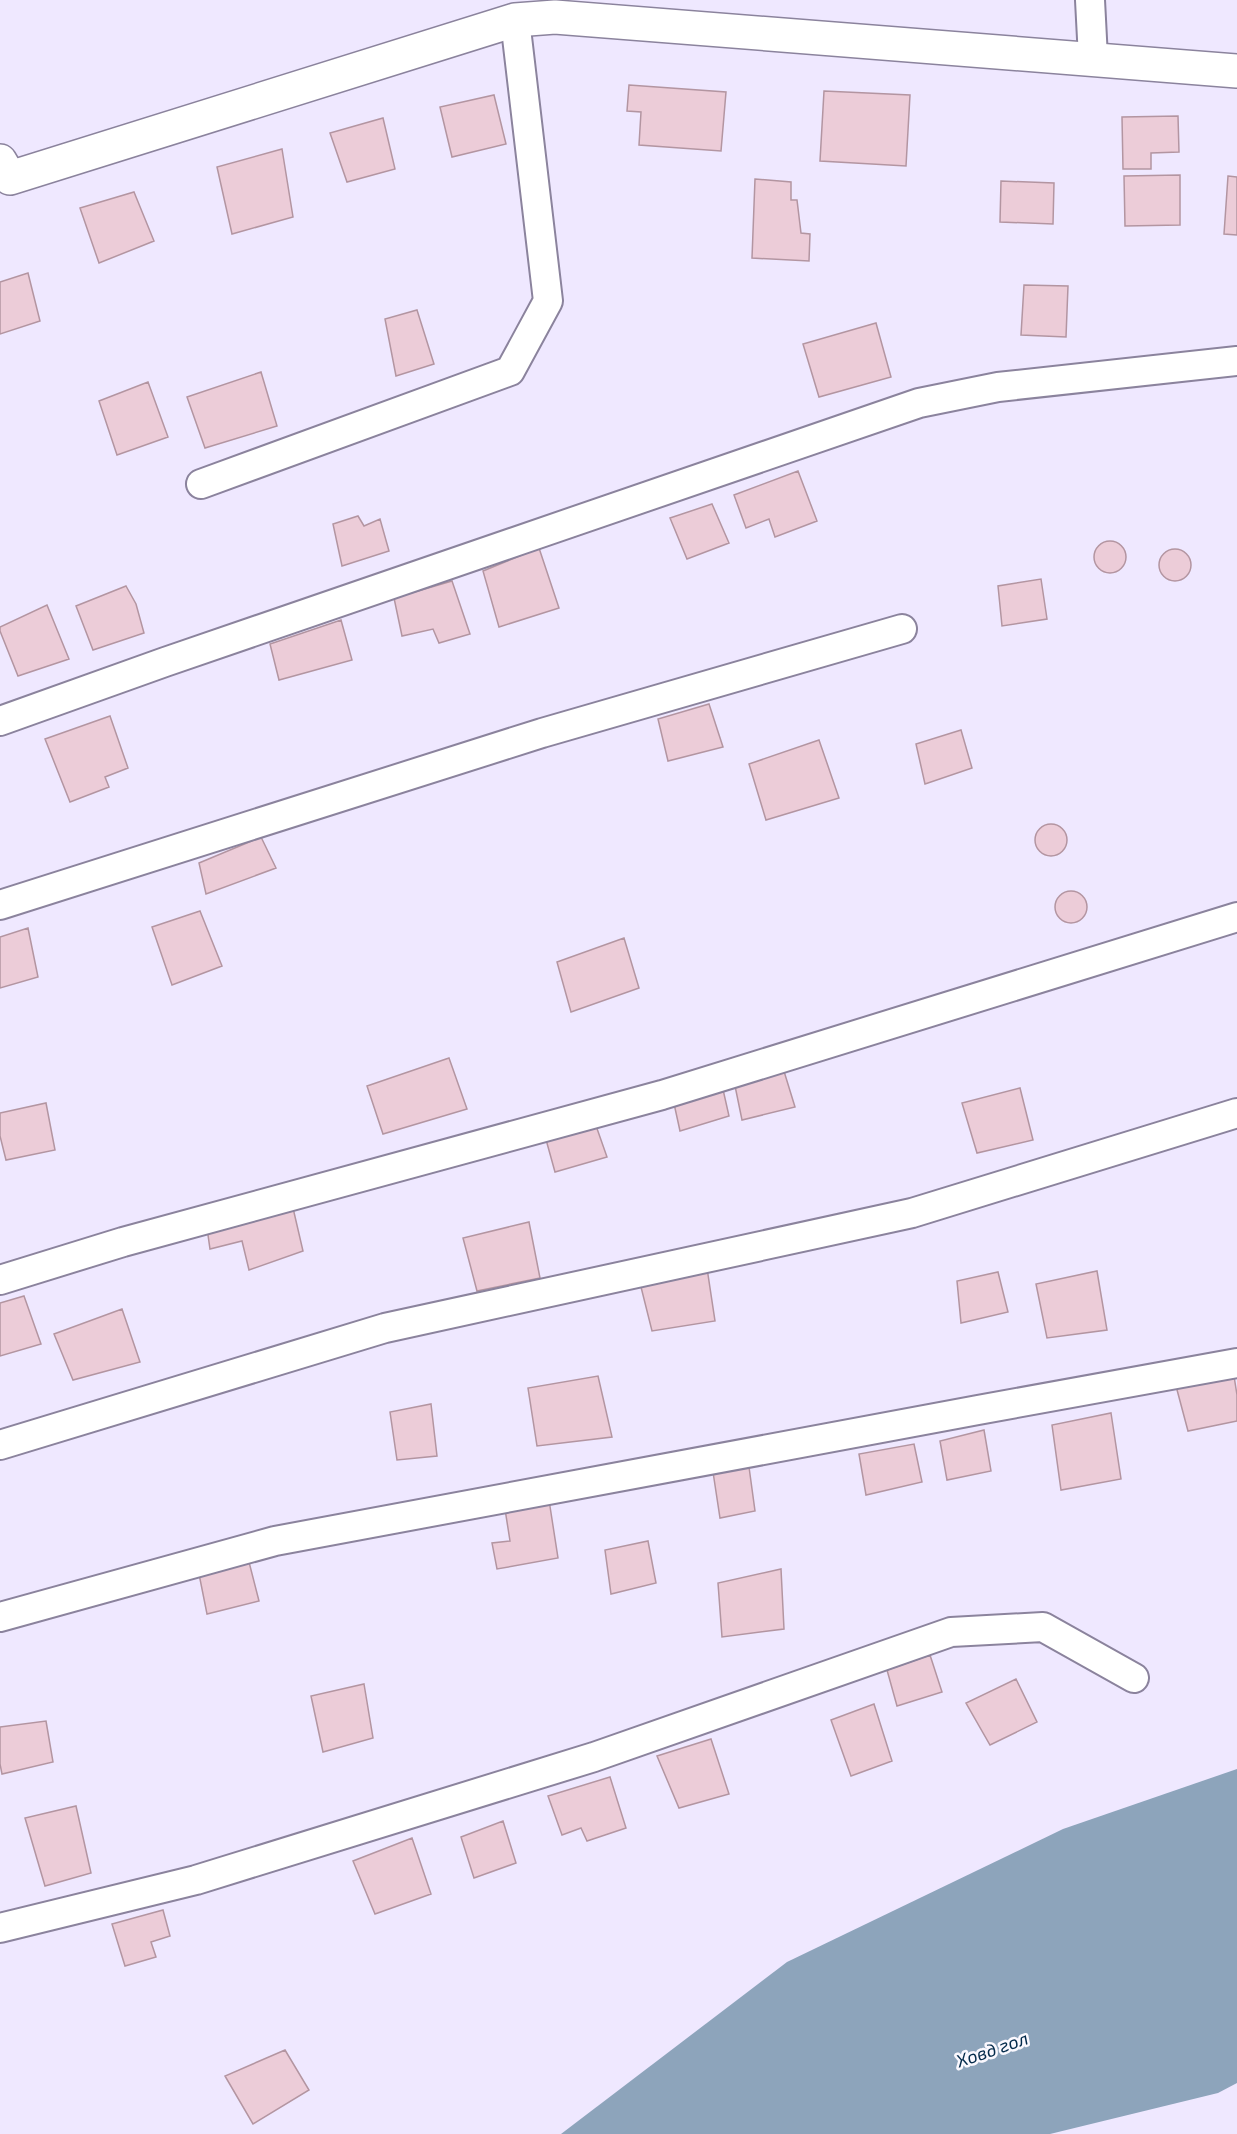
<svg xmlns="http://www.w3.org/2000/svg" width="1237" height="2134" font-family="'Exo 2',sans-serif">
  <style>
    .water { fill: #8da4bb }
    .building { fill: #ecccd8; stroke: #b395a1; stroke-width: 1.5 }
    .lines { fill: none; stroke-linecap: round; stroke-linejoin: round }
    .minor-casing { stroke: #8b839d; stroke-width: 32 }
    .tertiary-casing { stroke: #8b839d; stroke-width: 36 }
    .minor { stroke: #fff; stroke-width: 28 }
    .tertiary { stroke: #fff; stroke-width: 33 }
    .labels { text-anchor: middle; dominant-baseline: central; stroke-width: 5; stroke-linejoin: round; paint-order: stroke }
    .water-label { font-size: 18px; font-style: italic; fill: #042b4b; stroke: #faf8fe }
  </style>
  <rect width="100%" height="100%" fill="#efe8ff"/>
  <path class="water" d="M1237,1769V2083L1218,2093L1050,2134H561L787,1962L1063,1829Z"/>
  <path class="building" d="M629,85L726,92L721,151L639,145L641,112L627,111Z
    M824,91L910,95L906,166L820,161Z
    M494,95L506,144L452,157L440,107Z
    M1178,116L1179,152L1151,153V169H1123L1122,117Z
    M383,118L395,169L347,182L330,133Z
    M282,149L293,217L232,234L217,167Z
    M1180,175V225L1125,226L1124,176Z
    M1228,176L1237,177V235L1224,234Z
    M755,179L791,182V200H797L801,233L810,234L809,261L752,258Z
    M1001,181L1054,183L1053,224L1000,222Z
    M134,192L154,241L99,263L80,208Z
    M28,273L40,321L0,334V282Z
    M1024,285L1068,286L1066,337L1021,335Z
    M417,310L434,364L396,376L385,319Z
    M876,323L891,377L819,397L803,344Z
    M261,372L277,426L205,448L187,397Z
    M148,382L168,437L117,455L99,401Z
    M798,471L817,521L775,537L769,519L746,528L734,495Z
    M712,504L729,543L687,559L670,518Z
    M358,516L364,526L380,519L389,551L342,566L333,524Z
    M1094 557a16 16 0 1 1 32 0a16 16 0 1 1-32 0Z
    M539,548L559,608L499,627L483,571Z
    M1159 565a16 16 0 1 1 32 0a16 16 0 1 1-32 0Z
    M1041,579L1047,619L1002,626L998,586Z
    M452,581L470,634L439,643L433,629L402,636L394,598Z
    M126,586L136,604L144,633L93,650L76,606Z
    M47,605L69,659L18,676L0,631V627Z
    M341,620L352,660L279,680L270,644Z
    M709,704L723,747L668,761L658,719Z
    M110,716L128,768L105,777L109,787L70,802L45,739Z
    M961,730L972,768L925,784L916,744Z
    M819,740L839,798L766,820L749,764Z
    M1035 840a16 16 0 1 1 32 0a16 16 0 1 1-32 0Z
    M261,837L276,868L206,894L199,863Z
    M1055 907a16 16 0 1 1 32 0a16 16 0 1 1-32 0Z
    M200,911L222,966L172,985L152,927Z
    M28,928L38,977L0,988V937Z
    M624,938L639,988L571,1012L557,962Z
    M449,1058L467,1109L383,1134L367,1086Z
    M783,1068L795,1107L742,1120L734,1081Z
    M722,1085L729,1116L680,1131L673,1099Z
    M1020,1088L1033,1140L977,1153L962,1103Z
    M46,1103L55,1150L6,1160L0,1136V1113Z
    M594,1120L607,1157L555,1172L545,1136Z
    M293,1208L303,1251L249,1270L242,1241L210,1249L207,1228Z
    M529,1222L540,1278L477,1291L463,1238Z
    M707,1268L715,1321L652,1331L641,1287Z
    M1097,1271L1107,1330L1047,1338L1036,1284Z
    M998,1272L1008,1312L961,1323L957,1281Z
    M24,1296L41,1344L0,1356V1303Z
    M122,1309L140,1362L73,1380L54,1334Z
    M598,1376L612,1437L537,1446L528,1388Z
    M1234,1376L1237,1395V1421L1188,1431L1176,1386Z
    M431,1404L437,1456L397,1460L390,1412Z
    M1111,1413L1121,1479L1061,1490L1052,1425Z
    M984,1430L991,1471L947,1480L940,1441Z
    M914,1444L922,1482L866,1495L859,1454Z
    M749,1467L755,1511L720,1518L713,1472Z
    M549,1500L558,1558L497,1569L492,1543L510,1541L505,1509Z
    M648,1541L656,1583L611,1594L605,1550Z
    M249,1562L259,1601L207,1614L199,1574Z
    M781,1569L784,1629L722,1637L718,1583Z
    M930,1655L942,1692L897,1706L887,1670Z
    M1016,1679L1037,1722L990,1745L966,1703Z
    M364,1684L373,1738L323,1752L311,1696Z
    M874,1704L892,1761L851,1776L831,1720Z
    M46,1721L53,1762L2,1774L0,1764V1727Z
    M711,1739L729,1794L679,1808L657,1756Z
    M610,1777L626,1828L587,1841L581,1828L562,1835L548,1796Z
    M76,1806L91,1873L45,1886L25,1818Z
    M503,1821L516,1863L474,1878L461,1837Z
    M412,1838L431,1894L375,1914L353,1861Z
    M163,1910L170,1936L151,1942L156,1957L125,1966L112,1924Z
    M285,2050L309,2090L253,2124L225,2076Z"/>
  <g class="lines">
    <defs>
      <path id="minor" d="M1090,0L1093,58
        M201,484L510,371L548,301L515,20
        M0,721L165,662L919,403L998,387L1237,361
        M0,905L542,733L902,629
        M0,1280L123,1242L662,1095L1237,917
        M0,1445L385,1328L912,1213L1237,1113
        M0,1617L275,1541L978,1410L1237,1363
        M0,1928L196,1880L594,1757L951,1632L1043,1627L1134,1678"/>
      <path id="tertiary" d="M0,161L10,178L515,20L555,17L1237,71"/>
    </defs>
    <use href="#minor" class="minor-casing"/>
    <use href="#tertiary" class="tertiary-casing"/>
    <use href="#minor" class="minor"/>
    <use href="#tertiary" class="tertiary"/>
  </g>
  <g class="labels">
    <g class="water-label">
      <text transform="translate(992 2049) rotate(-19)">Ховд гол</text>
    </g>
  </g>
</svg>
